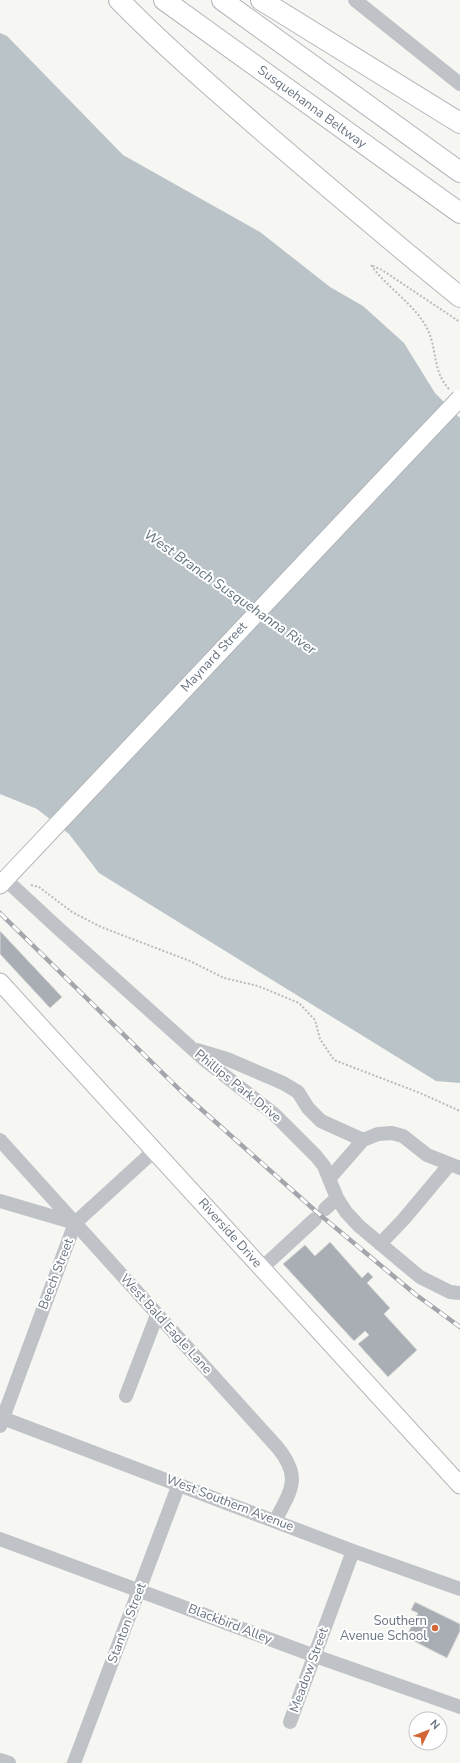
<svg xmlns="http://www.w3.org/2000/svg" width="460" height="1763" font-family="'Nunito Sans',sans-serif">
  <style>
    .water { fill: #bac3c8 }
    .building { fill: #a8aeb4; stroke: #d7d7d5 }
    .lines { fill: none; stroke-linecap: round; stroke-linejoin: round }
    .major-casing { stroke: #b3b6ba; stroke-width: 19 }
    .highway-casing { stroke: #b4b7ba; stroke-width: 22 }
    .path { stroke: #b9bbbe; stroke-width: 2; stroke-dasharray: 2 2; stroke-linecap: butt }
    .minor { stroke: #bfc2c6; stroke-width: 14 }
    .major { stroke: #fff; stroke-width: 17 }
    .highway { stroke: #fff; stroke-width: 20 }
    .rail-casing { stroke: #a3a7ac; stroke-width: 4.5 }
    .rail { stroke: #fff; stroke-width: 3; stroke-dasharray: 9; stroke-linecap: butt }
    .major-bridge-casing { stroke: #b3b6ba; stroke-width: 19; stroke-linecap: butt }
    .major-bridge { stroke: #fff; stroke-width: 17 }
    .poi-dot { fill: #d26636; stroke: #fff; stroke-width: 1.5 }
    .labels { text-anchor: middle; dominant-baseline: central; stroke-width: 4; stroke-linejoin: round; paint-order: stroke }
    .street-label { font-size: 13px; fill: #687481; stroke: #fff }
    .poi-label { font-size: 13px; fill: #687481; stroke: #fff; text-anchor: end }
    .water-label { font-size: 14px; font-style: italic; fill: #63747e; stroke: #fff }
  </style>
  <rect width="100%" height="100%" fill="#f6f6f3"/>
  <path class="water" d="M0,33L7,36L123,155L260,232L330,287L363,306L404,343L435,393L460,418V1083L436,1081L99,873L69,834L37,809L0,794Z"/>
  <path class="building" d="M0,931L62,997L50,1008L0,954Z
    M330,1242L362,1278L368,1272L373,1277L367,1283L390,1308L384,1314L417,1350L388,1377L358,1344L369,1335L365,1331L354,1341L283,1264L305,1245L315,1256Z
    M415,1602L460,1624V1631L447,1658L406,1637L418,1613L411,1610Z"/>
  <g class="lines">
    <defs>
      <path id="major" d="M0,885L422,438
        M0,982L460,1485"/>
      <path id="highway" d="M119,0C168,50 221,95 274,141C336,194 397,246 460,297
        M164,0L460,213
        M222,0L460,172
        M261,0L460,123"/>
    </defs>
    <use href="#major" class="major-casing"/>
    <use href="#highway" class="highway-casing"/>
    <path class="path" d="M449,389C433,372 437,350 428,330C415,304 387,288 371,265L382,270L460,322
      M31,885L39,887L72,912L101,927L190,961L224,978L258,986L299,1003L315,1020L320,1039L334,1060L420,1093L460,1111"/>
    <path class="minor" d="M355,0L460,84
      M5,879L59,929L206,1061L274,1114L316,1156L324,1166L337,1198L346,1212L359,1226L420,1277L450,1292L460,1293
      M197,1050L227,1059L283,1083L298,1092L308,1108L321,1121L363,1140
      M0,1140L278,1448C302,1478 291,1490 275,1521
      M329,1179L363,1140L378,1134L392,1133L403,1136L427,1155L460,1168
      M0,1201L75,1223
      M325,1209L337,1198
      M380,1244L403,1220L450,1164
      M262,1268L315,1219
      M126,1396L157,1315
      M0,1417L353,1551L460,1589
      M0,1426L75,1223L155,1150
      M0,1539L315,1656L460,1707
      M290,1722L353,1551
      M0,1760L9,1763
      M74,1763L179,1484"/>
    <use href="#major" class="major"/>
    <use href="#highway" class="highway"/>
    <defs>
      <path id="rail" d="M0,913L183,1093L319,1214L415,1294L460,1327"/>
    </defs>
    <use href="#rail" class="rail-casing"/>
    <use href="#rail" class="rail"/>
    <defs>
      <path id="major-bridge" d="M422,438L460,398"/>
    </defs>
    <use href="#major-bridge" class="major-bridge-casing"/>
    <use href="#major-bridge" class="major-bridge"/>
  </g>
  <circle class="poi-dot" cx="435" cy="1628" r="4"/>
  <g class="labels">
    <g class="street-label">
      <text transform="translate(312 107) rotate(36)">Susquehanna Beltway</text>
      <text transform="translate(214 657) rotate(-47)">Maynard Street</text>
      <text transform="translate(238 1086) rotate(39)">Phillips Park Drive</text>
      <text transform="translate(230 1233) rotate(48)">Riverside Drive</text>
      <text transform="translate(56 1274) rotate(-69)">Beech Street</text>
      <text transform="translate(166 1324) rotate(48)">West Bald Eagle Lane</text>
      <text transform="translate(230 1503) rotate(21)">West Southern Avenue</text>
      <text transform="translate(127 1623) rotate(-69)">Stanton Street</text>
      <text transform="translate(230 1624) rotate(21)">Blackbird Alley</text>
      <text transform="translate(309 1670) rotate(-70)">Meadow Street</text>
    </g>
    <g class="poi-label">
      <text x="427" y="1621">Southern<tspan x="427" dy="15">Avenue School</tspan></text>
    </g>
    <g class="water-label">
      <text transform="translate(230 592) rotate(35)">West Branch Susquehanna River</text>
    </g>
  </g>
  <g transform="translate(428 1731) rotate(47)"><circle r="19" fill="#ffffff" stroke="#c3c7cd"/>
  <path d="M0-3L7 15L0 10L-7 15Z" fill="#d26636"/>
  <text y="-6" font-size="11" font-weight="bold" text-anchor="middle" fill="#687481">N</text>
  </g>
</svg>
